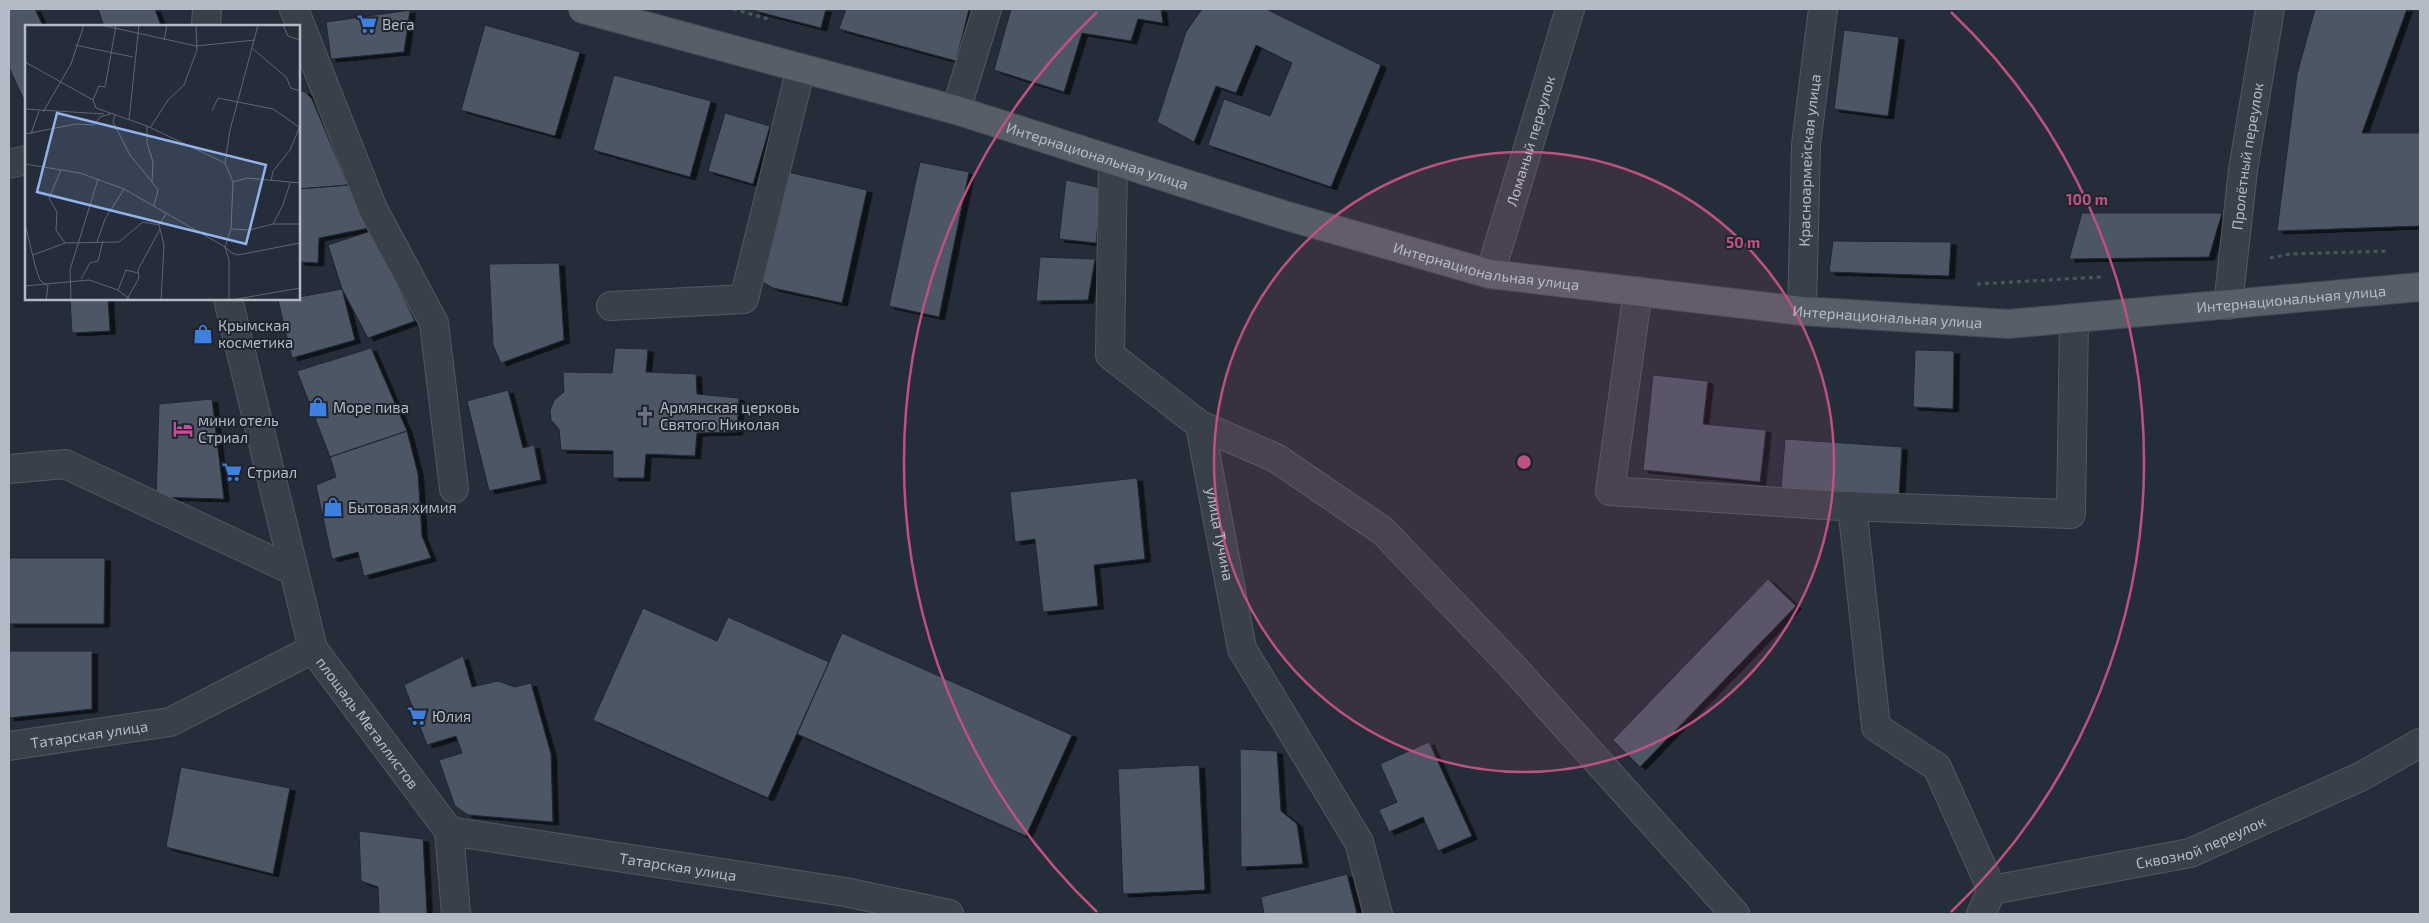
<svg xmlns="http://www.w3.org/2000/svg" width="2429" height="923" font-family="'Exo 2',sans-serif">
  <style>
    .building { fill: #4e5765; stroke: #202731; filter: url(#shadow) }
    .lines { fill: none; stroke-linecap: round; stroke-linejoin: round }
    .minor-casing { stroke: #515862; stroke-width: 30 }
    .major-casing { stroke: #424953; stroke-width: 30 }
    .path { stroke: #47575a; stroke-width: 3; stroke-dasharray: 4 4; stroke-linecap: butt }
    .minor { stroke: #39404a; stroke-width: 28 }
    .major { stroke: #575e6a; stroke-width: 28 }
    .ring { fill: none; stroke: #bd5180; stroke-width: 2.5 }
    .labels { text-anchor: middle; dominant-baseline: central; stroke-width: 4; stroke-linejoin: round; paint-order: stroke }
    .poi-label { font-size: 15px; fill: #b5bbc6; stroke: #1e252f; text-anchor: start }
    .street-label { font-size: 15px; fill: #b5bbc6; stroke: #1e252f }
    .inset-road { fill: none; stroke: #5f6672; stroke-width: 1 }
    .view { fill: #93b2ec; fill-opacity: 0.15; stroke: #93b2ec; stroke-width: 2.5 }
    .inset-edge { fill: none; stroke: #b5bbc6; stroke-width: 2.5 }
    .centre { fill: #bd5180; stroke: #1e252f; stroke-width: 2.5 }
    .ring-label { font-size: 15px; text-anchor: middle; font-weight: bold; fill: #bd5180; stroke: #1e252f; stroke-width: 4; stroke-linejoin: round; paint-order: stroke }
  </style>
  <defs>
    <filter id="shadow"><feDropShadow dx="5.5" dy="3" stdDeviation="0" flood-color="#0009"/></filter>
  </defs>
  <rect width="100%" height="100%" fill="#262d3a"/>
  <path class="building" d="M9,9H35L43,26H26V97L23,98L9,67Z
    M98,9H155L161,26H104Z
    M756,9H826L821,28L755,11Z
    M846,9H969L956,61L839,29Z
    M1011,9H1161L1163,23L1138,19L1131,41L1082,33L1064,92L994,70Z
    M1202,9H1266L1381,65L1331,187L1208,145L1224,99L1270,116L1292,63L1256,45L1236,93L1216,86L1194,142L1157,122L1186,32Z
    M2315,9H2407L2362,133H2420V226L2277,231L2297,74Z
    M410,10L404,52L331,59L326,22Z
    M485,25L580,52L555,136L461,110Z
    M1844,30L1899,37L1888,116L1834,109Z
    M614,75L711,101L690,177L593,150Z
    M304,91L312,99L348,185L299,189V92Z
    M725,113L770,126L753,184L708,171Z
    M920,162L969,172L939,317L889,306Z
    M783,171L867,190L842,303L773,288L759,280Z
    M1066,180L1101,188L1096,243L1059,239Z
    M348,185L369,228L319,238L318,263L299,262V189Z
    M2082,213H2222L2209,257L2069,259Z
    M371,231L415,321L368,338L342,289L328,245Z
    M1833,241L1951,242L1949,276L1829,272Z
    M1040,257L1095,259L1088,300L1036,301Z
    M559,263L564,340L501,363L493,345L489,264Z
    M342,289L355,340L292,358L278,300L299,299V297Z
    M70,299H108L110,331L72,333Z
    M371,348L407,431L330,457L297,371Z
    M615,348L648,349L646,372L696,374L697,394L739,398L737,432L697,433L695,456L646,454L644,478H613V451L561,450L559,429L551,420L550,411L554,400L564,392L563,372L612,373Z
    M1915,350L1954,351L1953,409L1913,407Z
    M1653,375L1708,381L1703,424L1766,430L1760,482L1643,470Z
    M508,390L523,448L534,445L541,480L489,491L467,401Z
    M212,399L224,499L156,497L159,404Z
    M407,431L418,474L422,536L431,558L364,576L358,552L332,559L316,485L336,477L330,457Z
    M1785,439L1902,447L1899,497L1781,489Z
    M1137,478L1145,559L1094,565L1098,606L1043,612L1035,539L1015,542L1010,492Z
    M9,558H105L104,624H9Z
    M1768,579L1796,606L1640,767L1613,740Z
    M643,608L717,641L728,617L829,662L768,798L593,720Z
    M842,633L1072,735L1026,836L797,734Z
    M9,651H92V709L9,718Z
    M463,656L472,687L498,681L515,687L531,683L551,754L553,822L468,815L455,806L439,760L462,753L456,736L427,745L404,685Z
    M1429,742L1472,836L1438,851L1423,817L1389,832L1379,810L1397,802L1380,764Z
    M1240,749L1277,751L1281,811L1297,824L1303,864L1241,867Z
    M1199,765L1205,890L1123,894L1118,769Z
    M181,767L290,788L273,874L166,847Z
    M359,831L423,839L427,914H379L378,887L361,881Z
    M1347,874L1357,914H1264L1261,897Z"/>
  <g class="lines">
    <defs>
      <g id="minor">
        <path d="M294,9L373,209L434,323L454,489"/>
        <path d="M206,26L207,9"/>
        <path d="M956,110L987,9"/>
        <path id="s1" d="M1113,162L1110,355L1200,425L1242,649L1359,842L1378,914"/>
        <path d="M9,164L26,160"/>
        <path id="s2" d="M1490,274L1570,9"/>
        <path d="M1638,291L1610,491L1841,506L2071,514L2074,318"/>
        <path id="s3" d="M228,299L313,649L449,831L845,892L949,914"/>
        <path id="s4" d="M2228,305L2243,170L2270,9"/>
        <path d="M611,306L744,299L801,68"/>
        <path id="s5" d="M1802,311L1806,145L1823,9"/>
        <path d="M1200,425L1276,458L1383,531L1511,665L1735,914"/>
        <path d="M9,469L65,464L294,571"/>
        <path d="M1852,506L1876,727L1937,767L1992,890"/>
        <path id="s6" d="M9,746L170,722L313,649"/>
        <path d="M449,831L456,914"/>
        <path id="s7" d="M1981,914L1992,890L2190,853L2360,777L2420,743"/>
      </g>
      <g id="major">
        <path id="s8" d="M583,9L956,110L1287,216L1490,274L1802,311L2008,324L2420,287"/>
      </g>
    </defs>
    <use href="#minor" class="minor-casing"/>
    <use href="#major" class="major-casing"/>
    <path class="path" d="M733,9L768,19
      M2270,258L2290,254L2389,251
      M1977,284L2101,277"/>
    <use href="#minor" class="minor"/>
    <use href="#major" class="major"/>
  </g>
  <circle cx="1524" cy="462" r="310" fill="#bd5180" fill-opacity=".12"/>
  <g class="ring">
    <circle cx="1524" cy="462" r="310"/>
    <path d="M1097 912A621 621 0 0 1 1097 12M1951 12A621 621 0 0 1 1951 912"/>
  </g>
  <defs>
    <symbol id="supermarket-bare" viewBox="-9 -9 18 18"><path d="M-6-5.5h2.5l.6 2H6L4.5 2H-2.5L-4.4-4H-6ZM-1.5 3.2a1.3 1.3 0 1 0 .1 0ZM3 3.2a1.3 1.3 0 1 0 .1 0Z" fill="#3f7fe0" stroke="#1e252f" stroke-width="2.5" paint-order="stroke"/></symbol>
    <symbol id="shop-bare" viewBox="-9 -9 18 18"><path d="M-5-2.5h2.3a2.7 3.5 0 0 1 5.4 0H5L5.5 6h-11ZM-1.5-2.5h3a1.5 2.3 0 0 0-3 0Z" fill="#3f7fe0" stroke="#1e252f" stroke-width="2.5" paint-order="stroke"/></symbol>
    <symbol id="church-bare" viewBox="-9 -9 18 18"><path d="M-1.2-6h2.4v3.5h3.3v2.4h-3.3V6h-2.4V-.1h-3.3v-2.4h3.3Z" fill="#6b7280" stroke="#1e252f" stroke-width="2.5" paint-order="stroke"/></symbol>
    <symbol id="hotel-bare" viewBox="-9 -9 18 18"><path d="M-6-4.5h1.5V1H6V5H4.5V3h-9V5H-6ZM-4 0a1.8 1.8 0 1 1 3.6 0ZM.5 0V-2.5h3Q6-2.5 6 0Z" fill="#d1479c" stroke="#1e252f" stroke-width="2.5" paint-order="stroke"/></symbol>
  </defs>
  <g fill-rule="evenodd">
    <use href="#supermarket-bare" x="353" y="10" width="28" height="28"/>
    <use href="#shop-bare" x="189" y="320" width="28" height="28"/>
    <use href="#shop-bare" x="304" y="393" width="28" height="28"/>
    <use href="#church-bare" x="631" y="402" width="28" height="28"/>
    <use href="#hotel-bare" x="169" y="415" width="28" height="28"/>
    <use href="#supermarket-bare" x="218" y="458" width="28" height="28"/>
    <use href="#shop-bare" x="319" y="493" width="28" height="28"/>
    <use href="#supermarket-bare" x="403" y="702" width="28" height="28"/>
  </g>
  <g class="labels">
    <g class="poi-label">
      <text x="382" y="24">Вега</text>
      <text x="218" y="325">Крымская<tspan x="218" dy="17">косметика</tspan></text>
      <text x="333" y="407">Море пива</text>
      <text x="660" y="407">Армянская церковь<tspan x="660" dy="17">Святого Николая</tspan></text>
      <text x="198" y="420">мини отель<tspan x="198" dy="17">Стриал</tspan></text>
      <text x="247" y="472">Стриал</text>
      <text x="348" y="507">Бытовая химия</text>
      <text x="432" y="716">Юлия</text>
    </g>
    <g class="street-label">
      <text stroke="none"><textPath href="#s2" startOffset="139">Ломаный переулок</textPath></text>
      <text stroke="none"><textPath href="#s8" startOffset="535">Интернациональная улица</textPath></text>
      <text stroke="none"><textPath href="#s4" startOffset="150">Пролётный переулок</textPath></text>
      <text stroke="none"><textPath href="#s5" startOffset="151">Красноармейская улица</textPath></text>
      <text stroke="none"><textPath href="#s8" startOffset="940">Интернациональная улица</textPath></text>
      <text stroke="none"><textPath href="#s8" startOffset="1750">Интернациональная улица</textPath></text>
      <text stroke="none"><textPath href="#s8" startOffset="1345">Интернациональная улица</textPath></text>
      <text stroke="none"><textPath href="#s1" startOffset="418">улица Тучина</textPath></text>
      <text stroke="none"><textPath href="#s3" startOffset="452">площадь Металлистов</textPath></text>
      <text stroke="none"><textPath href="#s6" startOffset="81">Татарская улица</textPath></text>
      <text stroke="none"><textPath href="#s7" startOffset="241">Сквозной переулок</textPath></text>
      <text stroke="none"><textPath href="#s3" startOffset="819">Татарская улица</textPath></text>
    </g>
  </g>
  <g transform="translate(25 25)">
    <rect width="275" height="275" fill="#262d3a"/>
    <path class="inset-road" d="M76,0L171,21L230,15M258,0L263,11L275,15M139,15L142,0M50,20L108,32M227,23L261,52L266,63L275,66M0,37L68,75L71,83L122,101L200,138L208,157L206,204L200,222L207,228L213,230L275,218M68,75L74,61L80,62L91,1M0,84L79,89M187,86L193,73L248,84L274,102M18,87L46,39L59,0M90,90L88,97L105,130L127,157M104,95L114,0M122,101V118L128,137L127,157L133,165L129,181M125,103L143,75L159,60L172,25L171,0M0,109L51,99L69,100L75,92L88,88M6,109L14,86M200,138L205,105L233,0M0,139L55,148L99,164L200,222L204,235V275M36,145L24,173L32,187L31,205L40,218M246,156L248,146L265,125L275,101M208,157L222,153L275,158M265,158L258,180L248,199H275M0,199L11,244L15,255L23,261L21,275M206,204L225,205L248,199M72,217L80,194L99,164M8,230L40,218L94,217L118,197L134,200M56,254L65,238L73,236L78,216M0,261L64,255L93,265L106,275M93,265L101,245L113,248M102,274L114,253L113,245L135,204M46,275L45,245L73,154M136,275L139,220L134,200L141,189M206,275L275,263"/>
    <path class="view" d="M32,88L241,140L221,219L12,167Z"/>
    <rect width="275" height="275" class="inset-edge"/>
  </g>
  <circle cx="1524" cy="462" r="8" class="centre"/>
  <g class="ring-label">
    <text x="2087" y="205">100 m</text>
    <text x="1743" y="248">50 m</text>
  </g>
  <rect width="2429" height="923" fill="none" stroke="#b5bbc6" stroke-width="20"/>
</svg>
